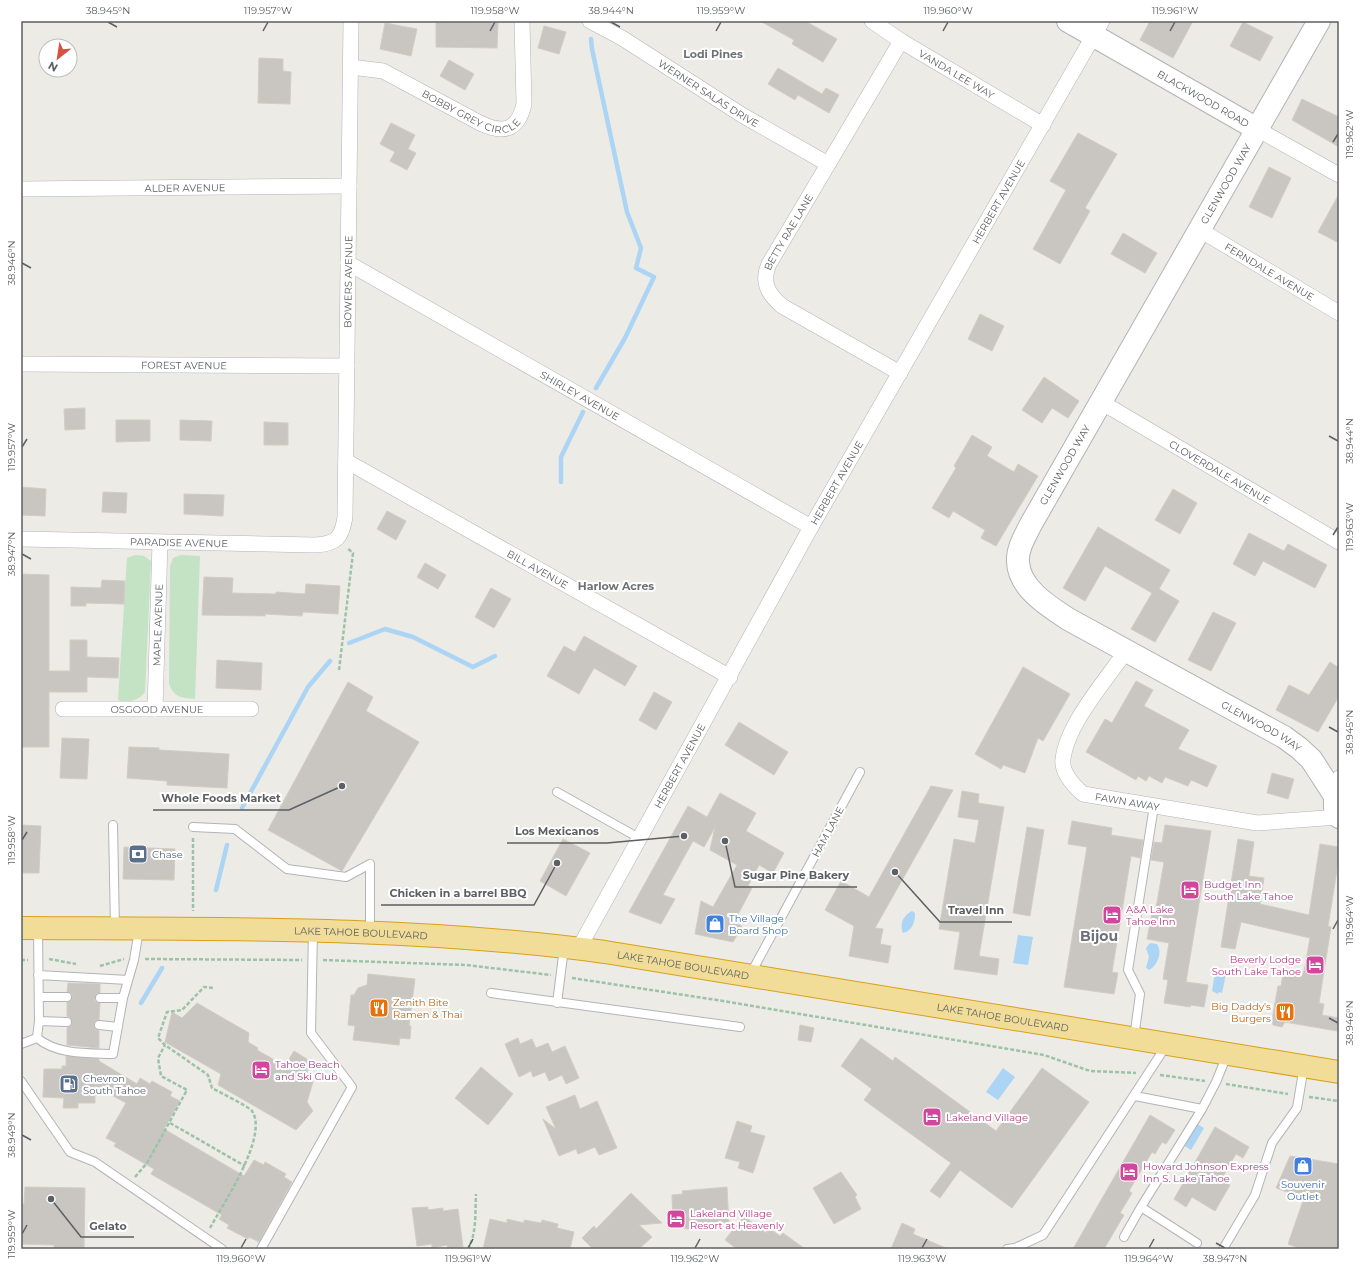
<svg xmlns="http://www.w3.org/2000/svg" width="1360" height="1270" font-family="Montserrat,sans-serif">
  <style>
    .green { fill: #c4e2c4 }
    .water { fill: #acd4f5 }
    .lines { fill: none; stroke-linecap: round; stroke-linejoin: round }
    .stream { stroke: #acd4f5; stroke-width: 4.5 }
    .building { fill: #c9c6c1; stroke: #d1cdc4 }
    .lane-casing { stroke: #b2b4b8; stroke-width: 10 }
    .street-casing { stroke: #b2b4b8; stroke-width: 16 }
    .secondary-casing { stroke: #b1b3b8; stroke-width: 24 }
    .highway-casing { stroke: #d8a119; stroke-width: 24 }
    .path { stroke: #9dc2a9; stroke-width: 2.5; stroke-dasharray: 4 2; stroke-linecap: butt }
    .lane { stroke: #fff; stroke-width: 8 }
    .street { stroke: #fff; stroke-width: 15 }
    .secondary { stroke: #fff; stroke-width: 22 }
    .highway { stroke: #f1dc98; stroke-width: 22 }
    .ticks { fill: none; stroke: #5c5f63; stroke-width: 1.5 }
    .labels { text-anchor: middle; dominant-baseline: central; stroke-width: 4; stroke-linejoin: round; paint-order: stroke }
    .street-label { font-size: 10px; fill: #5c5f63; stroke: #fff }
    .service-label { font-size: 10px; fill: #4e5e75; stroke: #fff; text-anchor: start }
    .hotel-label { font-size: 10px; fill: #b23c85; stroke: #fff; text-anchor: start }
    .shop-label { font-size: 10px; fill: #366cbe; stroke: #fff; text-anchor: start }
    .food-label { font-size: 10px; fill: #c56008; stroke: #fff; text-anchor: start }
    .neighbourhood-label { font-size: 11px; font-weight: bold; fill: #6e7175; stroke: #fff }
    .district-label { font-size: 14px; font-weight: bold; fill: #6e7175; stroke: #fff }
    .leader { fill: none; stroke: #5c5f63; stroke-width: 1.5 }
    .callout-dot { fill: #5c5f63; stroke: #fff; stroke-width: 1.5 }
    .callout-label { font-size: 11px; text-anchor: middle; font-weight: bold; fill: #5c5f63; stroke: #fff; stroke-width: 4; stroke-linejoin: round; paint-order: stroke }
    .neatline { fill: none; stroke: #5c5f63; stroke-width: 1.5 }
    .ticks-label { font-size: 10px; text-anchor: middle; fill: #5c5f63 }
  </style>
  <rect width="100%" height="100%" fill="#edebe5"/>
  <path class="green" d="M135,555L144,556L151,561L145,692C139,700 128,704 118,700L127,558Z
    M181,555L200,556L195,699C181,698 174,697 169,684L170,566L173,558Z"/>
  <path class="water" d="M912,911L915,913C915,922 913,930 903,933C899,923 904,915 912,911Z
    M1018,935L1033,937L1028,965L1013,963Z
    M1150,943L1157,944C1163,953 1157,966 1149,970L1146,968L1149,957L1146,948Z
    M1215,972L1226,974L1222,993L1219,992L1218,994L1212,991Z
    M1003,1068L1015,1077L998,1100L986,1092Z
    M1192,1121L1204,1128L1191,1150L1180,1143Z"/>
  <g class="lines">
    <path class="stream" d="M591,39L592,49L627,212L641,248L636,268L654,277L625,338L596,388
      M561,482V457L583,412
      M349,643L385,629L413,637L473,667L495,656
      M242,808L308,687L330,661
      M216,890L227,845
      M141,1003L162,968"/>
  </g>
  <path class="building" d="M760,21H805L837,39L823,62L792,44L794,40Z
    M1150,21H1193L1173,58L1140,40Z
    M436,22L498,23L497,48L436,47Z
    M1243,22L1273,37L1260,61L1230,46Z
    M385,23L417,29L411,56L380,49Z
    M544,26L566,32L559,54L538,48Z
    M259,58L283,59V71L291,72L290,104L258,103Z
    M449,60L474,74L465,90L440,76Z
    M778,68L822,94L826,88L839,95L829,113L798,95L795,100L768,84Z
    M1302,99L1339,117V147L1292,120Z
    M391,123L415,135L408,149L416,153L407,170L390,161L395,152L380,144Z
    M1078,133L1117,154L1085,208L1090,211L1060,264L1033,249L1066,190L1050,181Z
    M1269,167L1291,178L1272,218L1249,207Z
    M1339,194V243L1318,232Z
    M1123,233L1157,253L1145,273L1111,254Z
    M980,314L1004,326L992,351L968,339Z
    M1044,377L1079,401L1068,418L1052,408L1042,423L1022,410Z
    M85,408V429L65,430L64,409Z
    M116,420H150V441L116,442Z
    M180,420L212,421L211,441L180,440Z
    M264,422L288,423V445H264Z
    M972,435L992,447L987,456L1014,472L1018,464L1038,476L996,546L981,538L985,530L953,511L949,518L932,508L956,468L954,466Z
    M21,487L46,489L45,516L21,515Z
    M1173,489L1197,503L1180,534L1155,520Z
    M103,492L127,493L126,513L102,512Z
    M184,494L224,495L223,516L184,514Z
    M387,511L406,521L396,540L377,529Z
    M1098,527L1170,570L1159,589L1179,601L1155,642L1131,629L1152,593L1105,566L1085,601L1063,588Z
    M1249,533L1284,551L1288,544L1327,565L1315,588L1263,561L1255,576L1233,564Z
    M425,563L446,575L438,589L417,577Z
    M21,574L49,575V671H70V640H87V657L119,658L118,678L87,677V692H49V747H21Z
    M204,577L233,578L232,593L276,594V592L305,594L306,584L340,586L338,614L303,612L302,616L265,614V616L202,615Z
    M102,580L125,581L124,604L86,603V606H71V587L101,588Z
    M491,588L511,599L494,628L475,617Z
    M1213,612L1236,623L1211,671L1188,660Z
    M584,636L637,666L625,686L594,668L579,694L547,676L564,646L575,652Z
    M217,660L262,663L261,690L216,688Z
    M1330,662L1339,668V696L1318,732L1276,710L1289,685L1309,695Z
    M1023,667L1070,694L1043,741L1038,738L1025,773L1003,765L1001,769L975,754Z
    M1136,681L1153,690L1144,706L1189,730L1178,749L1217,766L1207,787L1191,780L1188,786L1165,777L1162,783L1149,776L1146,781L1138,776L1136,780L1086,752L1105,719L1112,723Z
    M348,682L373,697L366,711L419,742L342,871L268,830Z
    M654,692L672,702L656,730L639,720Z
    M739,722L788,752L774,775L725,745Z
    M62,738L89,739L87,779L60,778Z
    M129,747L159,748V750L229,754L227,788L167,785V781L127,778Z
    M1272,773L1294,779L1288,799L1267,793Z
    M931,786L953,790L875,928L883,929L880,944L891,946L888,963L849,956L854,926L825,910L841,881L869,897Z
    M962,791L979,794L978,803L1004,807L979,956L999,959L997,975L954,969L960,932L939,929L954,839L975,843L979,820L958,817Z
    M720,793L756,813L746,831L784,853L773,873L759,865L748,886L752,888L734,922L742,926L733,942L695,934L701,901L713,907L737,865L710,850L715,827L704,847L693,841L663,895L675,899L661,924L629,912L688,806L707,817Z
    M1072,821L1112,828L1111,835L1143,840L1140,858L1131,856L1112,972L1118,973L1114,994L1064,987L1087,847L1068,844Z
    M21,825L41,826L39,873H21Z
    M1165,825L1211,831L1186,982L1208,985L1204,1007L1191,1005L1190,1007L1164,1003L1168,980L1163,979L1169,943L1147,939L1152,913L1155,914L1164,862L1151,860L1154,842L1162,843Z
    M1027,827L1044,830L1030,916L1013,913Z
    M563,839L590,853L566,896L540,881Z
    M1238,839L1254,842L1249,876L1264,878L1260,904L1309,915L1320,844L1339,847V858L1328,926L1331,927L1319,1003L1324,1004L1322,1015L1339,1018L1337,1031L1285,1022L1282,1027L1273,1025L1272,1020L1278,986H1281L1284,969L1304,972L1310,938L1241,922L1235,949L1221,947Z
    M124,847L175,849L174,880L123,879Z
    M368,974L415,979L409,1026H411L410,1039L400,1038L399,1045L353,1040L355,1026L348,1025L351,995H354L358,988L367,985Z
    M68,983L100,984V993L95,998V1001L100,1003L99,1020L95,1021L94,1025L95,1029L99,1031V1048L67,1045V1028L71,1025L72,1022L70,1018L67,1016V1002L72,997V994L67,992Z
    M197,1003L249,1033L248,1042L258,1048L257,1050L285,1066L294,1051L310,1061L306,1078L313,1082L307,1102L313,1111L296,1130L218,1085L221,1074L165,1042L172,1012L182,1018Z
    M800,1025L814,1028L811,1042L798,1040Z
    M518,1038L520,1044L532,1039L536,1048L548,1043L552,1052L565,1046L579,1078L566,1084L562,1075L549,1081L545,1072L533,1077L531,1071L519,1077L505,1044Z
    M861,1038L893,1061L895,1057L996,1131L1042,1068L1089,1102L1012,1208L960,1170L940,1198L930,1191L951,1163L864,1100L872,1089L841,1066Z
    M66,1056L99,1059V1061L137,1084L140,1078L150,1084L152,1081L172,1092L170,1096L180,1101L164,1129L244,1176L254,1160L264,1165L265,1162L286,1174L284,1177L292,1182L259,1242L249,1237L248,1239L227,1228L229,1225L219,1219L222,1215L151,1174L154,1169L114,1146L116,1143L106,1138L126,1103L95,1086V1103H78V1108H63L64,1098L43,1097L44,1069H62V1066H66Z
    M481,1067L513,1094L488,1125L455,1098Z
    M575,1095L580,1109L597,1101L617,1148L599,1155L595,1147L578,1154L576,1149L559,1156L543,1119L556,1129L546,1107Z
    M1150,1115L1175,1130L1166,1144L1162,1142L1155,1154L1152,1152L1129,1191L1132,1193L1120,1213L1124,1215L1104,1249H1073Z
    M737,1121L752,1126L750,1132L765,1136L753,1173L738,1168L740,1162L725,1158Z
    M1215,1127L1249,1147L1243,1158L1236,1154L1221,1180L1230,1185L1215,1211L1192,1197L1186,1207L1174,1199Z
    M1290,1156L1339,1164V1249H1301L1288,1244L1304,1198L1276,1188Z
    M841,1172L857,1195L855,1197L861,1209L834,1224L813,1188Z
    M25,1187L85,1188L84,1249H54V1245L21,1244V1204H24Z
    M727,1187L729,1226L685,1229V1222H673L672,1195L683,1194L682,1191Z
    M631,1193L662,1223L639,1225L652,1237L639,1249H593L582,1238L594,1226L596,1229Z
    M428,1207V1210L443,1208V1211L458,1209L463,1247L448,1249L447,1245L432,1248V1244L417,1246L412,1208Z
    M744,1216L766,1233L769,1228L780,1236L783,1233L805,1249H737L725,1240Z
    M490,1219L507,1223V1219L524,1223V1220L541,1223L542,1220L558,1224L557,1228L574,1232L570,1249H483Z
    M902,1223L915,1229L913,1234L948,1249H891Z"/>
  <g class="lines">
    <defs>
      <path id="lane" d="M557,792L639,838
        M113,825L115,928
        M193,827L235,829L287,869L346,877L370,864V931
        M38,975L128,980
        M750,975L860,772
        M491,993L740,1027
        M39,997H67
        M100,998H123
        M557,1003L564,948
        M39,1021L67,1022
        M99,1025L118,1027
        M37,1038L39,1021L38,929
        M1134,1038L1140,994L1128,970L1154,806
        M21,1044L37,1038C58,1055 87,1053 113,1054L123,998L134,960L139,930
        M21,1081L70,1152L95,1162L222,1249
        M1135,1096L1202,1109L1216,1082L1227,1055
        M1124,1237L1141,1207
        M1197,1243L1141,1207L1202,1109
        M261,1249L352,1087L311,1033L313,930
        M1007,1249L1015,1248L1043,1235L1166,1046
        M1223,1249L1255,1195L1272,1143L1297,1108L1304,1066"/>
      <g id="street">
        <path id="s1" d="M590,21L622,38L742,115L828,164"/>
        <path id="s2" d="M872,21L901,41L1043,125"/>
        <path id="s3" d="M351,67L383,71L480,123C503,134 518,131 524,104L522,21"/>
        <path d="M1257,129L1339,175"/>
        <path id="s4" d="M21,189L349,186"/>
        <path id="s5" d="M1200,230L1339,313"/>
        <path id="s6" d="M348,263L811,527"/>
        <path id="s7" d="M21,364L347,366"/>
        <path id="s8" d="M900,373L782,306C768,294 761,282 769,264L901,41"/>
        <path id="s9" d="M1101,402L1339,542"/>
        <path id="s10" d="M346,461L730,677"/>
        <path id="s11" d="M21,539L315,545C337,544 342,537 345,517L351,21"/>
        <path id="s12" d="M1126,651C1106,680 1067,724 1063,759C1061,773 1074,786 1083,794L1257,823L1339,817"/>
        <path id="s13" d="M63,709H251"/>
        <path id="s14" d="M155,709L160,542"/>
        <path d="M1335,796L1339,778"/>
        <path id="s15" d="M579,948L811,527L1102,21"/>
      </g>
      <g id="secondary">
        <path id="s16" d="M1068,21L1257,129"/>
        <path id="s17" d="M1319,21L1031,524C1025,536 1017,549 1018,562C1019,588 1048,606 1068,619L1284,737L1299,748L1311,759L1335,796V808L1339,817"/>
      </g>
      <g id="highway">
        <path id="s18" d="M21,928C216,929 411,926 605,952L1339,1072"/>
      </g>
    </defs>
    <use href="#lane" class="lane-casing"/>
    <use href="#street" class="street-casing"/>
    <use href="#secondary" class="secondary-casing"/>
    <use href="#highway" class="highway-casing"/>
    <path class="path" d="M339,670L353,553L347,548
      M193,838V911
      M49,959L76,964
      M145,959L302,960
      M21,960H28
      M323,960L466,965L551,975
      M100,966L124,959
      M572,978L717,1000L1044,1055L1090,1071L1136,1073
      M1160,1075L1205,1081
      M1226,1084L1288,1094
      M1309,1097L1339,1101
      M170,1123L245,1166
      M135,1177L147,1163L187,1090L161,1076L158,1058L165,1045
      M210,1228C223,1204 269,1136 252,1111C248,1106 219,1092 212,1088L208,1075L165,1045L158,1038L167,1012L182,1010L204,987L214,988
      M468,1249C477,1233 475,1212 476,1194"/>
    <use href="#lane" class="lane"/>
    <use href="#street" class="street"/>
    <use href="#secondary" class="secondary"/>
    <use href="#highway" class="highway"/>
  </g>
  <path class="ticks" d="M108,22L117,27M611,22L620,27M263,31L268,22M490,31L495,22M716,31L721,22M943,31L948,22M1170,31L1175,22M1333,142L1338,134M22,263L31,268M1329,436L1338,441M22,447L27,439M1333,535L1338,527M22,554L31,559M1329,727L1338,732M22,840L27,832M1333,929L1338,920M1329,1018L1338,1023M22,1135L31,1140M22,1234L27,1225M1216,1243L1225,1248M241,1248L246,1239M468,1248L473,1239M695,1248L700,1239M922,1248L927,1239M1149,1248L1154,1239"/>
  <defs>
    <symbol id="bank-square" viewBox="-11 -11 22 22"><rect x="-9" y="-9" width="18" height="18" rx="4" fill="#5c6f8a" stroke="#fff"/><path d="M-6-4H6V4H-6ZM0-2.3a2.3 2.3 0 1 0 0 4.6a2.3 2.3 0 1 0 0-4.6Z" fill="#fff"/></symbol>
    <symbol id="hotel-square" viewBox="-11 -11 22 22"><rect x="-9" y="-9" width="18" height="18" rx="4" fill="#d1479c" stroke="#fff"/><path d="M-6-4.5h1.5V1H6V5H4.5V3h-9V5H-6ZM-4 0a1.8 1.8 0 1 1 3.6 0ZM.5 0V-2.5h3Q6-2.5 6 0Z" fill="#fff"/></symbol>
    <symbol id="shop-square" viewBox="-11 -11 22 22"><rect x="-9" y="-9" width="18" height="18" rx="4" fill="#3f7fe0" stroke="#fff"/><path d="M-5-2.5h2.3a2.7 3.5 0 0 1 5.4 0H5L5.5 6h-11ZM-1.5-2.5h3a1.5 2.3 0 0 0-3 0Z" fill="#fff"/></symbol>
    <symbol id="restaurant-square" viewBox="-11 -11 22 22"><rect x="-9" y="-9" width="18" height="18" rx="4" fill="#e8710a" stroke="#fff"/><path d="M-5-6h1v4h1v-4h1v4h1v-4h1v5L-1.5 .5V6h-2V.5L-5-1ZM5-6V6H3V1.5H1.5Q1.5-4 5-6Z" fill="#fff"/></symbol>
    <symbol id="fuel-square" viewBox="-11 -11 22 22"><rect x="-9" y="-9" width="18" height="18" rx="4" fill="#5c6f8a" stroke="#fff"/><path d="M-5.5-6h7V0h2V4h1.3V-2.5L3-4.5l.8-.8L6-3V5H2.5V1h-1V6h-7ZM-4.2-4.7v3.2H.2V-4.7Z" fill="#fff"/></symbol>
  </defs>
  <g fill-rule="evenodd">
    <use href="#bank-square" x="127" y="843" width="22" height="22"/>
    <use href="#hotel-square" x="1179" y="879" width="22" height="22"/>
    <use href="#hotel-square" x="1101" y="904" width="22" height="22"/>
    <use href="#shop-square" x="704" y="913" width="22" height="22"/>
    <use href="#hotel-square" x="1304" y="954" width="22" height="22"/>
    <use href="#restaurant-square" x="368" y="997" width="22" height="22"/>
    <use href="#restaurant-square" x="1274" y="1001" width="22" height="22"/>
    <use href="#hotel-square" x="250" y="1059" width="22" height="22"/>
    <use href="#fuel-square" x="58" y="1073" width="22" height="22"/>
    <use href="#hotel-square" x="921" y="1106" width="22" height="22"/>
    <use href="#shop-square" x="1292" y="1155" width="22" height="22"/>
    <use href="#hotel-square" x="1118" y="1161" width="22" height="22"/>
    <use href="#hotel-square" x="665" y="1208" width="22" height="22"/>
  </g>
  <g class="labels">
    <g class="street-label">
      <text stroke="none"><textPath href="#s2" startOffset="100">VANDA LEE WAY</textPath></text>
      <text stroke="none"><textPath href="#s1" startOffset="139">WERNER SALAS DRIVE</textPath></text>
      <text stroke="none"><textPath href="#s16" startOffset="156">BLACKWOOD ROAD</textPath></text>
      <text stroke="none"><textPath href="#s3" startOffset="131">BOBBY GREY CIRCLE</textPath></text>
      <text transform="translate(1226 184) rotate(-60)">GLENWOOD WAY</text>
      <text stroke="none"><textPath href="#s4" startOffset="164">ALDER AVENUE</textPath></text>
      <text stroke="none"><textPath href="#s15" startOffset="856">HERBERT AVENUE</textPath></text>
      <text stroke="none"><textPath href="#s8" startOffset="221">BETTY RAE LANE</textPath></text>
      <text stroke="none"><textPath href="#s5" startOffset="81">FERNDALE AVENUE</textPath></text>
      <text stroke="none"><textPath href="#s11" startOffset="576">BOWERS AVENUE</textPath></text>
      <text stroke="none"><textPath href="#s7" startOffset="163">FOREST AVENUE</textPath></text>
      <text stroke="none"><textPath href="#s6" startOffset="267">SHIRLEY AVENUE</textPath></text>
      <text transform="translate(1065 465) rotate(-60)">GLENWOOD WAY</text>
      <text stroke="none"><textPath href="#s9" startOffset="138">CLOVERDALE AVENUE</textPath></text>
      <text stroke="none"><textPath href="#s15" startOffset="532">HERBERT AVENUE</textPath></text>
      <text stroke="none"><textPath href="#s11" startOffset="158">PARADISE AVENUE</textPath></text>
      <text stroke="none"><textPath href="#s10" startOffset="220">BILL AVENUE</textPath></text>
      <text stroke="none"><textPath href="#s14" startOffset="84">MAPLE AVENUE</textPath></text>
      <text stroke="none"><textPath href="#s13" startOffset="94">OSGOOD AVENUE</textPath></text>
      <text stroke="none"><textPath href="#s17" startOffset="920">GLENWOOD WAY</textPath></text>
      <text stroke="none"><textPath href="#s15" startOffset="208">HERBERT AVENUE</textPath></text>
      <text stroke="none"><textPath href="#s12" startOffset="213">FAWN AWAY</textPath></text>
      <text transform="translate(828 832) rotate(-62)">HAM LANE</text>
      <text stroke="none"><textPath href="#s18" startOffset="340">LAKE TAHOE BOULEVARD</textPath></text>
      <text stroke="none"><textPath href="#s18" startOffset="664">LAKE TAHOE BOULEVARD</textPath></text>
      <text stroke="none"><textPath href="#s18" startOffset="988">LAKE TAHOE BOULEVARD</textPath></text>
    </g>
    <g class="service-label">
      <text x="152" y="854">Chase</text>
      <text x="83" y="1078">Chevron<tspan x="83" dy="12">South Tahoe</tspan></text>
    </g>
    <g class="hotel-label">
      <text x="1204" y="884">Budget Inn<tspan x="1204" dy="12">South Lake Tahoe</tspan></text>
      <text x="1126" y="909">A&amp;A Lake<tspan x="1126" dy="12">Tahoe Inn</tspan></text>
      <text x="1301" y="959" text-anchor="end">Beverly Lodge<tspan x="1301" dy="12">South Lake Tahoe</tspan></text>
      <text x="275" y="1064">Tahoe Beach<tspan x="275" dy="12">and Ski Club</tspan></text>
      <text x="946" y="1117">Lakeland Village</text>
      <text x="1143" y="1166">Howard Johnson Express<tspan x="1143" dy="12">Inn S. Lake Tahoe</tspan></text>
      <text x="690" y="1213">Lakeland Village<tspan x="690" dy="12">Resort at Heavenly</tspan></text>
    </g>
    <g class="shop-label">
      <text x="729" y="918">The Village<tspan x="729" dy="12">Board Shop</tspan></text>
      <text x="1303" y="1184" text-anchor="middle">Souvenir<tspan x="1303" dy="12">Outlet</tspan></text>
    </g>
    <g class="food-label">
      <text x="393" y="1002">Zenith Bite<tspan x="393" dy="12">Ramen &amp; Thai</tspan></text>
      <text x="1271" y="1006" text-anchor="end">Big Daddy's<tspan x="1271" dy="12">Burgers</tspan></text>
    </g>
    <g class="neighbourhood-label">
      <text x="713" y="54">Lodi Pines</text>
      <text x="616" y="586">Harlow Acres</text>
    </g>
    <g class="district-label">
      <text x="1099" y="936">Bijou</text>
    </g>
  </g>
  <path class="leader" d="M342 786L289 810H153M684 836L607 843H507M725 841L735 887H857M557 863L534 905H381M895 872L940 922H1012M51 1199L81 1237H134"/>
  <g class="callout-dot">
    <circle cx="342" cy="786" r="4"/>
    <circle cx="684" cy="836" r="4"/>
    <circle cx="725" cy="841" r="4"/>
    <circle cx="557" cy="863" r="4"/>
    <circle cx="895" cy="872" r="4"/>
    <circle cx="51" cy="1199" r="4"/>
  </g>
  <g class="callout-label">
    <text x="221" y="802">Whole Foods Market</text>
    <text x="557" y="835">Los Mexicanos</text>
    <text x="796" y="879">Sugar Pine Bakery</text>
    <text x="458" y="897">Chicken in a barrel BBQ</text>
    <text x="976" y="914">Travel Inn</text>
    <text x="108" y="1230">Gelato</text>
  </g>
  <rect width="1360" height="1270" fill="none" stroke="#ffffff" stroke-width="44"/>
  <g transform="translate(58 58) rotate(210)"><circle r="19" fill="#ffffff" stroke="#bebfc1"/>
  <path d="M0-3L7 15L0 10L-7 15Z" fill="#d65142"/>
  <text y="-6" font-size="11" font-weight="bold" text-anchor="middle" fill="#5c5f63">N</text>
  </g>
  <rect x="22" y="22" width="1316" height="1226" class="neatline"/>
  <g class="ticks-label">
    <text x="108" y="14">38.945°N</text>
    <text x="268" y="14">119.957°W</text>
    <text x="495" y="14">119.958°W</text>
    <text x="611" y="14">38.944°N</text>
    <text x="721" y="14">119.959°W</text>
    <text x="948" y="14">119.960°W</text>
    <text x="1175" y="14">119.961°W</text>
    <text transform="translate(1349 134) rotate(-90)" y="4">119.962°W</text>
    <text transform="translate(11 263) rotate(-90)" y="4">38.946°N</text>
    <text transform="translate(1349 441) rotate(-90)" y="4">38.944°N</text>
    <text transform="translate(11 447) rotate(-90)" y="4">119.957°W</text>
    <text transform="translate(1349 527) rotate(-90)" y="4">119.963°W</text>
    <text transform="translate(11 554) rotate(-90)" y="4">38.947°N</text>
    <text transform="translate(1349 732) rotate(-90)" y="4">38.945°N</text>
    <text transform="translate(11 840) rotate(-90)" y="4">119.958°W</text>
    <text transform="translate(1349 920) rotate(-90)" y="4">119.964°W</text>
    <text transform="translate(1349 1023) rotate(-90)" y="4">38.946°N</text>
    <text transform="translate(11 1135) rotate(-90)" y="4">38.949°N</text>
    <text transform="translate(11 1234) rotate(-90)" y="4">119.959°W</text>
    <text x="241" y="1262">119.960°W</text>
    <text x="468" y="1262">119.961°W</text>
    <text x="695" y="1262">119.962°W</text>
    <text x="922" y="1262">119.963°W</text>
    <text x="1149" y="1262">119.964°W</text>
    <text x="1225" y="1262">38.947°N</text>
  </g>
</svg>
